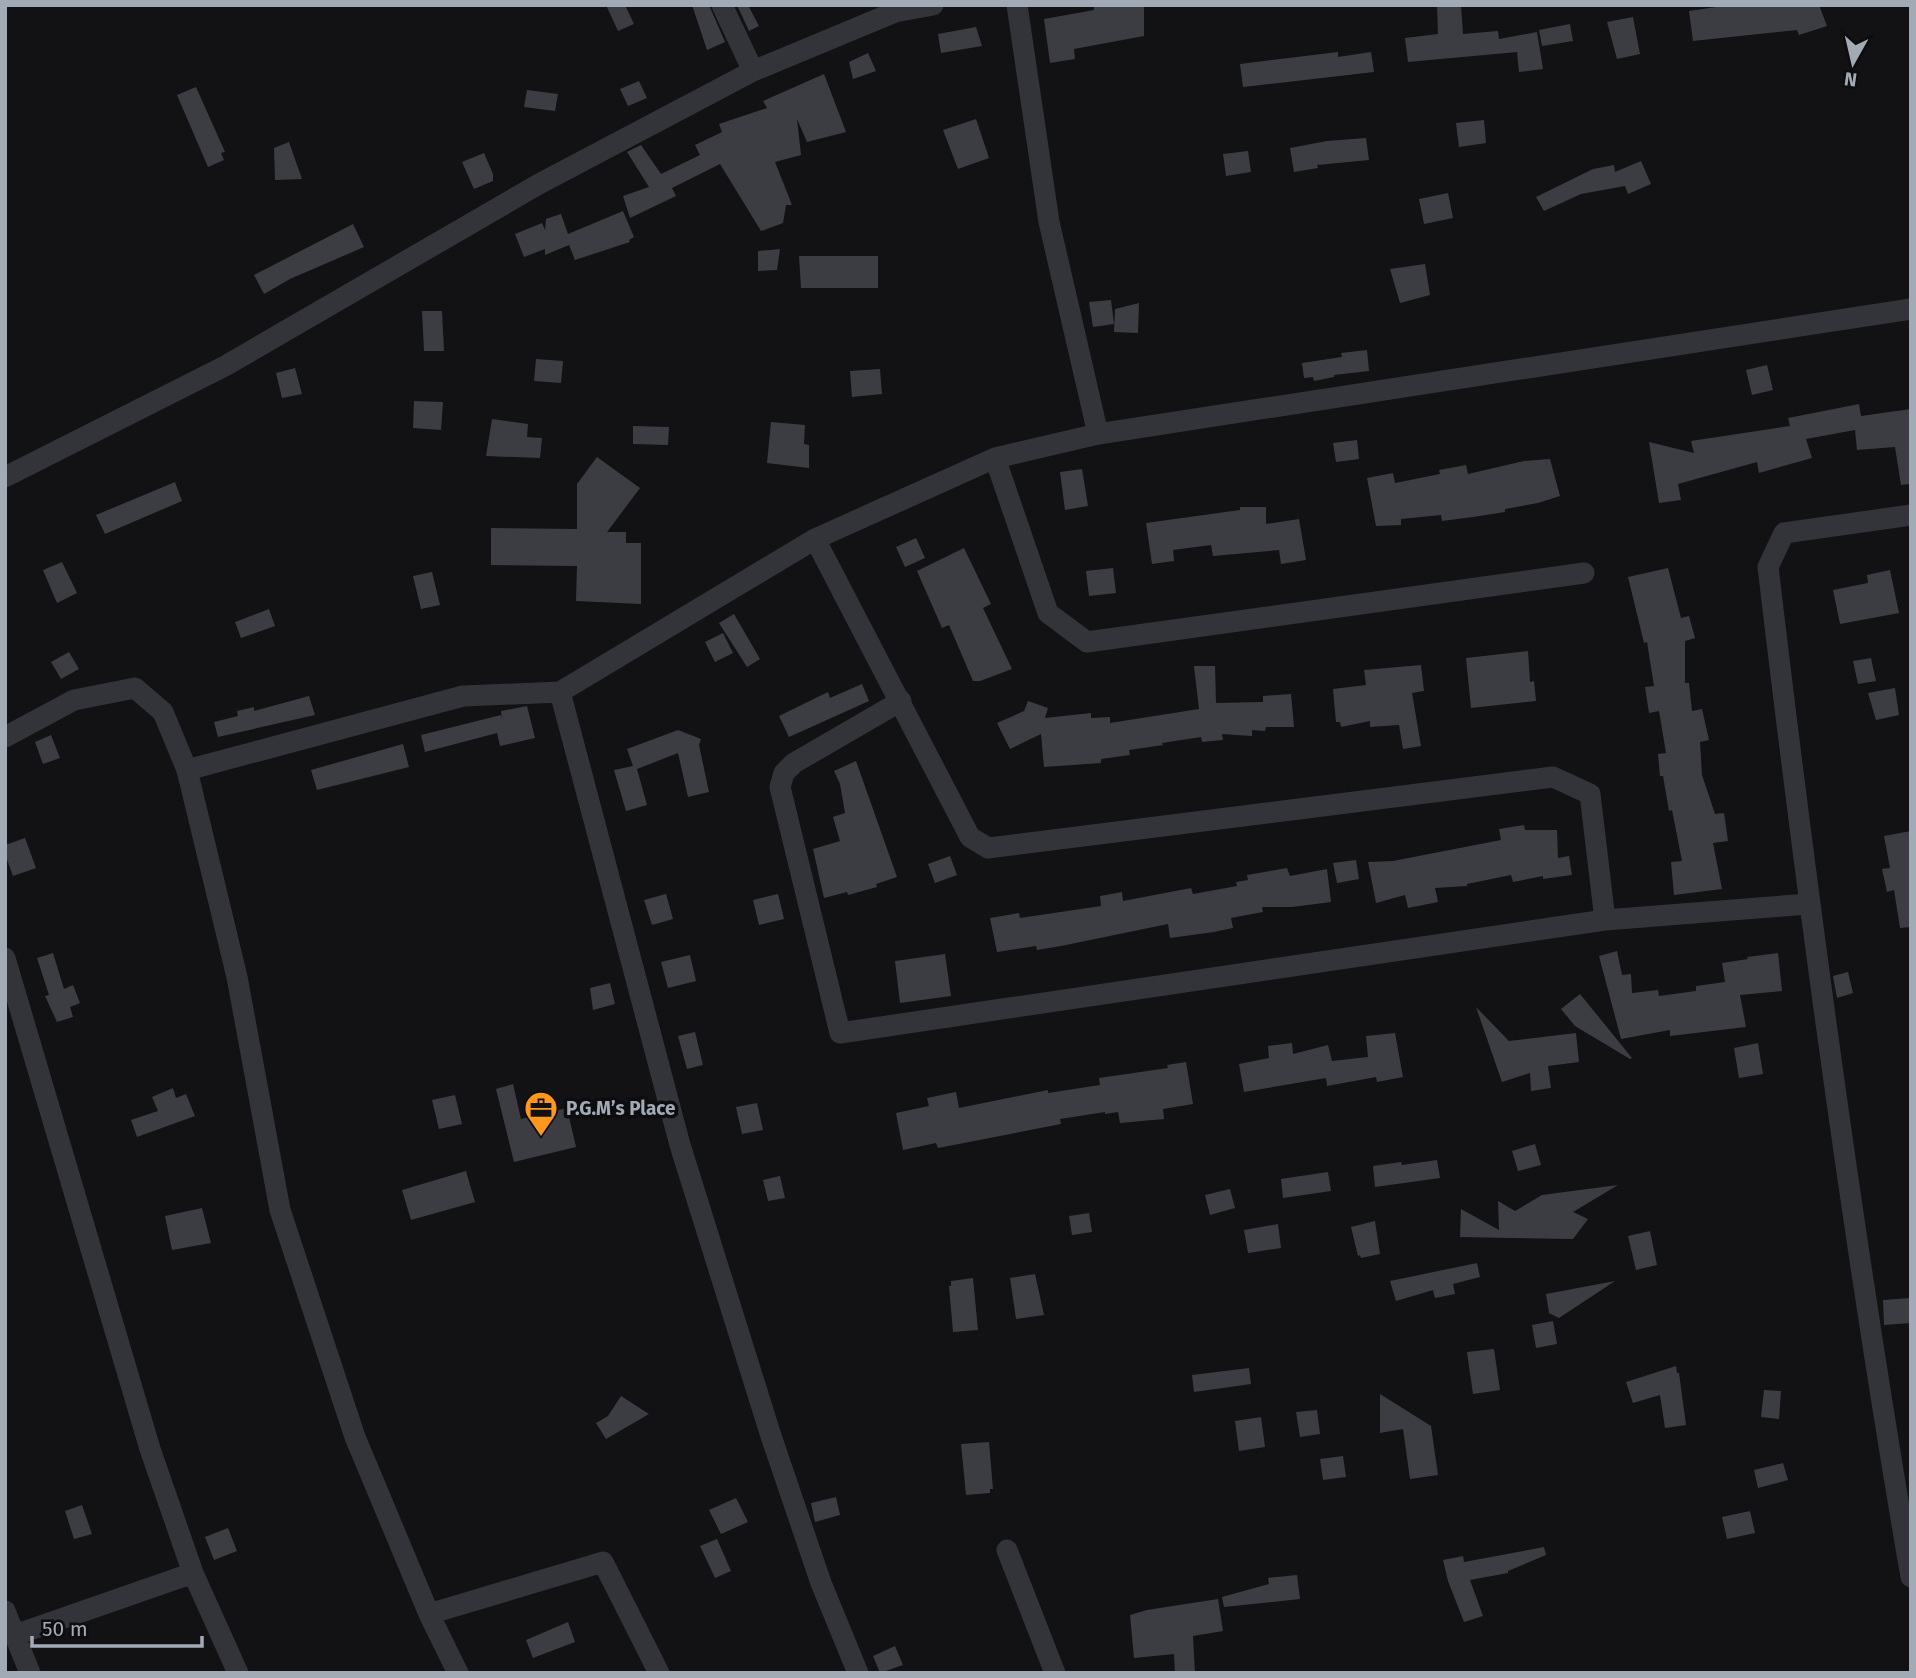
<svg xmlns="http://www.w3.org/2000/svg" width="1916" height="1678" font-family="'Fira Sans',sans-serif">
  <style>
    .building { fill: #3c3d42 }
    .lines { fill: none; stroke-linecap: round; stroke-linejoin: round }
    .street { stroke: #323439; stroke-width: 21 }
    .labels { text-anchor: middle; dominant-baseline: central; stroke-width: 7; stroke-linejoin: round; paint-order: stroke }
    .poi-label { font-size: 19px; font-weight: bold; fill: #a2aab6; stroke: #0d0d0f; text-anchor: start }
  </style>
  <rect width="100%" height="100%" fill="#121214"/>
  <path class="building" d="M606,5H625L634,24L618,31Z
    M692,5H709L725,42L707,50Z
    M737,5H748L759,26L749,31Z
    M1094,5H1144V36L1074,49L1075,59L1050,63L1044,19L1094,10Z
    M1437,5H1461L1463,34L1498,31L1499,39L1537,32L1543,69L1519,72L1517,52L1408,62L1405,38L1438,34Z
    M1730,5H1819L1827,26L1799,35L1797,30L1693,41L1689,11Z
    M1633,17L1640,54L1617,59L1607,22Z
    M1570,24L1573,41L1542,46L1539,30Z
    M976,27L982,46L941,53L938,34Z
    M1338,52V57L1371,52L1374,72L1243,87L1240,64Z
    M868,53L876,71L853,79L849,62Z
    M824,74L846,132L807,142L797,119L801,155L775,162L792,205H786L783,223L761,231L720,164L672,188L676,196L630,218L623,196L649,187L627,152L641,145L661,174L700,155L695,145L722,132L719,124L767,108L763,101Z
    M639,81L647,98L628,106L620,89Z
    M196,87L225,152L221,153L224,160L208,167L177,95Z
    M527,90L558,94L555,111L524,107Z
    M976,119L989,158L958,169L943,130Z
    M1484,120L1486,143L1459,147L1456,123Z
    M1366,138L1369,160L1317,165L1318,168L1294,172L1290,148L1327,141Z
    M289,142L302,179L275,180L274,148Z
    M1248,151L1251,172L1226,176L1223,154Z
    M484,153L493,174V181L474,189L462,162Z
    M1641,161L1651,184L1628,194L1625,186L1581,194L1544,211L1536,197L1593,169L1614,165L1615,172Z
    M1448,193L1453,218L1424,224L1419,199Z
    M623,211L634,237L629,240L630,242L575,260L569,245L545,255V249L524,257L515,234L542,223L545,230L546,219L561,214L568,234Z
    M353,224L364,247L290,279L264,294L254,275Z
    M780,249L777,270L758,271V251Z
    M799,256H878V288H801Z
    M1425,264L1430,295L1400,303L1390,269Z
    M1111,300L1114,324L1093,327L1089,302Z
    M1139,303L1138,333L1114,332L1115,309Z
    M422,311H442L444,351H424Z
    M1367,350L1369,371L1334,375V377L1314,381L1313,377L1304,378L1302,363L1342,357L1341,353Z
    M536,359L563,361L561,383L534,381Z
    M1767,365L1773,390L1752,395L1746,370Z
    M295,368L302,394L282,398L276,373Z
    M880,369L882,394L852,397L850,371Z
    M414,401L443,402L441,430L413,428Z
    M1859,404L1861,416L1911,409V484L1901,485L1895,447L1857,450L1855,430L1806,439L1812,458L1759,473L1757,462L1678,484L1681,500L1659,503L1649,442L1694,453L1691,441L1790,426L1788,418Z
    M492,419L528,424L527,437L542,438L540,458L486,456Z
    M771,422L805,425L804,444L809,445V468L767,463Z
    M633,426L669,427L668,445L633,444Z
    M1357,440L1359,459L1336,462L1333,443Z
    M597,457L640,488L607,532H626V543H641V604L576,601L577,566L491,565V528L577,529V484Z
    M1550,459L1560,496L1538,503L1505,509V512L1473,517L1442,521L1441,515L1401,519V525L1376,526L1367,478L1393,473L1395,483L1440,474L1439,470L1466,465L1468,474L1524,461Z
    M1082,469L1088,506L1065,510L1060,472Z
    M175,482L182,501L105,534L96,515Z
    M1240,507H1266V524L1299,519L1306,560L1281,564L1279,550L1213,556L1211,545L1173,550L1174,561L1152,564L1146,523L1240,510Z
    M916,538L925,558L905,567L896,547Z
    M964,548L991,604L983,608L1012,669L980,681H973L949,625L942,628L917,571Z
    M62,562L77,593L57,603L43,570Z
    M1113,568L1116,593L1089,596L1086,571Z
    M1668,568L1681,618L1689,616L1695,638L1685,641V683H1689L1692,711L1702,709L1709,740L1700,742L1702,775L1715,814L1724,813L1728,841L1713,843L1722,889L1674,895L1671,862L1682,861L1672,810L1669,811L1663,776H1660L1658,754L1666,753L1659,711L1649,713L1645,687L1654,686L1647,642L1644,643L1628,577Z
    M1890,570L1899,613L1840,624L1833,590L1868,583L1867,575Z
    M432,572L440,605L421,609L413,576Z
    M269,609L275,626L241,638L235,622Z
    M734,614L760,659L747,667L719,623Z
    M723,633L733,653L715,662L705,642Z
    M1528,651L1530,682L1534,681L1536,701L1471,708L1466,658Z
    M69,652L79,669L61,679L51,662Z
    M1871,658L1876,681L1858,684L1853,661Z
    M1421,665L1424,691L1412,693L1421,746L1403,749L1399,725L1370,727V721L1341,727L1340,722H1336L1333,689L1366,685L1364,670Z
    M1194,666H1215L1216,703L1263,702V696L1291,694L1294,727H1266L1265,731L1252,730V736L1222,734L1223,740L1202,742L1201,737L1162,743L1163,745L1129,750L1130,755L1101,759V763L1044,767L1041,734L1010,749L997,723L1024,711L1028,701L1048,708L1045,718L1091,713V718L1110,717V723L1199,709Z
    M862,684L869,701L789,737L779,716L828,692L830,698Z
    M1895,688L1899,715L1876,720L1868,693Z
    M309,696L315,715L218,737L214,722L238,716L237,711L254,707V711Z
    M527,706L535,738L500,746L497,733L425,752L421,735L501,715L502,720L501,711Z
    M678,730L701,739L699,745L709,792L688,797L678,753L637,769L647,805L626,811L614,770L633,766L627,749Z
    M51,735L60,758L43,764L35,742Z
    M403,744L409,767L317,790L311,770Z
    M856,761L897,877L876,884L877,887L848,895L847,892L824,898L813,849L840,841L833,817L845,813L840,784L834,771Z
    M1524,825L1525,830H1557L1558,858L1569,856L1572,875L1543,879V876L1513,882L1511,875L1467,884V886L1435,888L1438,902L1408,908L1405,895L1376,903L1368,862L1393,861L1501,840L1499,829Z
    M1911,831V927L1900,928L1894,890L1887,892L1882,869L1890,868L1884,836Z
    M25,838L36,868L13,876L5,854V845Z
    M950,856L957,875L935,883L928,864Z
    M1356,860L1359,879L1337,883L1333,863Z
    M1287,868L1290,876L1327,869L1331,902L1292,907H1262L1263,912L1231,918L1233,928L1214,932L1170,938L1168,924L1061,946L1037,950L1036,946L997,952L990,918L1019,913L1020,918L1101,906L1100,896L1122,892L1123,901L1191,888L1193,894L1237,886L1236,882L1248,880L1247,875Z
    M666,894L673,919L652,925L644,900Z
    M778,894L784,919L759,925L753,900Z
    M1617,951L1622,975L1631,974L1632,993L1658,990L1659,996L1696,991V986L1725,982L1722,963L1748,959L1747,957L1778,953L1782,991L1740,995L1746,1027L1670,1036V1030L1621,1039L1599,956Z
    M53,953L64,989L73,985L80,1003L70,1007L73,1017L57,1022L45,996L49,995L37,958Z
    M945,954L951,996L900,1003L895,961Z
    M690,955L696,981L668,988L661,962Z
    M1848,972L1853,993L1837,998L1833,976Z
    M610,983L615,1004L593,1010L590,988Z
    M1580,994L1632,1058L1630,1059L1575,1026L1561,1009Z
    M1476,1007L1509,1041L1576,1033L1579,1062L1548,1066L1551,1088L1531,1091L1530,1073L1502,1082Z
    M695,1032L703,1065L687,1069L678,1036Z
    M1395,1033L1403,1077L1377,1082L1376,1077L1327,1086L1326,1078L1244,1092L1239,1064L1269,1058L1268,1046L1292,1043L1293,1054L1328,1045L1332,1061L1368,1057L1366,1036Z
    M1758,1043L1763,1074L1739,1078L1734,1048Z
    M1186,1062L1193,1104L1163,1109L1164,1119L1120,1123L1118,1112L1105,1114V1112L1060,1119L1061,1124L938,1148L936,1143L903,1150L896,1113L929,1106L927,1098L956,1092L959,1108L1048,1090V1093L1100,1085L1099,1078L1168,1068L1167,1065Z
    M513,1084L521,1119L567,1108L576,1147L514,1162L496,1089Z
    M173,1088L176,1098L186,1094L195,1116L137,1137L131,1120L158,1111L152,1097Z
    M455,1095L462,1124L439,1129L432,1100Z
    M757,1103L763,1130L742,1134L736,1107Z
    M1535,1144L1541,1165L1518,1171L1512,1151Z
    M1437,1160L1440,1178L1375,1187L1373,1166L1401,1162L1402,1165Z
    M466,1171L475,1202L411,1220L402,1190Z
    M1328,1172L1331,1191L1283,1198L1281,1179Z
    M780,1176L785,1198L768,1201L763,1180Z
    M1618,1185L1573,1212L1588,1219L1573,1239L1460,1237L1461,1209L1499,1230L1498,1201L1515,1211L1542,1195Z
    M1230,1189L1235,1208L1210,1215L1205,1195Z
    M202,1208L211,1243L172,1250L165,1216Z
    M1089,1213L1092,1232L1072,1235L1069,1216Z
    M1375,1221L1380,1254L1361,1258L1360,1255L1358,1256L1351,1227Z
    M1278,1224L1281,1248L1248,1253L1244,1230Z
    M1650,1231L1657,1265L1636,1270L1628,1236Z
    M1477,1263L1480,1277L1453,1284L1455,1294L1435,1298L1433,1290L1396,1301L1390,1281Z
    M1035,1274L1044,1315L1016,1319L1010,1278Z
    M973,1278L978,1330L953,1332L949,1286H951V1281Z
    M1615,1281L1559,1318L1549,1313L1546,1294Z
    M1911,1298V1323L1884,1325L1883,1300Z
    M1553,1321L1557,1344L1536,1348L1532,1325Z
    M1494,1349L1500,1390L1473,1394L1467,1352Z
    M1676,1366L1677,1373H1679L1686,1425L1665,1428L1660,1395L1633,1403L1626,1382Z
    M1249,1368L1251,1384L1194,1392L1192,1375Z
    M1764,1390L1781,1391L1779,1419L1761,1417Z
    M1380,1394L1431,1426L1438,1475L1410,1479L1403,1429L1380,1433Z
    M621,1396L649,1414L606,1439L596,1423L608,1416Z
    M1317,1410L1320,1434L1300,1437L1296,1412Z
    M1261,1417L1265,1447L1239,1451L1235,1421Z
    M989,1442L993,1489H990V1493L966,1495L961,1444Z
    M1343,1456L1346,1477L1323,1480L1320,1459Z
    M1783,1463L1788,1480L1758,1488L1754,1470Z
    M836,1497L840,1515L815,1522L811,1503Z
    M736,1498L748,1522L721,1534L709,1510Z
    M82,1505L92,1534L74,1539L65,1511Z
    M1750,1511L1755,1533L1727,1539L1722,1517Z
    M228,1528L237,1551L214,1560L205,1537Z
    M717,1539L731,1571L715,1578L700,1546Z
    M1544,1547L1546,1555L1508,1571V1573L1470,1580L1483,1616L1464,1622L1448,1581L1443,1560L1463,1556L1464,1562Z
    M1297,1575L1300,1599L1224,1607L1222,1597L1269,1584L1268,1578Z
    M1218,1599L1223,1631L1193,1636L1195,1673H1175L1174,1654L1134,1658L1130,1615L1147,1610Z
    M568,1622L575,1642L533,1658L526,1640Z
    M895,1646L903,1665L880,1673L873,1656Z"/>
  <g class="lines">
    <path class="street" d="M722,5L753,71
      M1017,5L1049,222L1098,434
      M995,458L1048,613L1087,642L1584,573
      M5,477L225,366L539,184L753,71L895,12L933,5
      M1911,515L1784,533L1768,567C1808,905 1853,1242 1911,1577
      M815,539L970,837L988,848L1553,777L1590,794L1605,920
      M560,692L680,1145L771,1436L821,1583L858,1673
      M901,701L794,763L784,773L780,787L840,1033L1605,920L1808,904
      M5,737L74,700L135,688L163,712L187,770L237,977L280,1210L355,1437L429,1614L458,1673
      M187,770L463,696L560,692L815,539L995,458L1098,434L1911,309
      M5,958L150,1449L193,1573L238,1673
      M1007,1550L1055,1673
      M5,1611L30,1673
      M429,1614L603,1562L659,1673
      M15,1635L193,1573"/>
  </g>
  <defs>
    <symbol id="office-pin" viewBox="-11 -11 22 30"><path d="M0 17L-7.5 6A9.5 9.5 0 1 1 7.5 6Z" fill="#ff961e" stroke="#0d0d0f"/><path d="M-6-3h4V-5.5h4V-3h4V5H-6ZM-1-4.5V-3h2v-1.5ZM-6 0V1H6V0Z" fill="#111"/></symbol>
  </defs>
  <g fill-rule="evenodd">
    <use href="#office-pin" x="522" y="1089" width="38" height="52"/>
  </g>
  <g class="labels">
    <g class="poi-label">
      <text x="566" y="1108">P.G.M’s Place</text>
    </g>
  </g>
  <rect width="1916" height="1678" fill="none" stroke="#a2aab6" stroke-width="14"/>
  <g transform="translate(1853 63) rotate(188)" stroke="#0d0d0f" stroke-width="5" paint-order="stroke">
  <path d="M0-5L12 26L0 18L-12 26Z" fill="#a2aab6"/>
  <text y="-10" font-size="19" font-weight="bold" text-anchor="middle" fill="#a2aab6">N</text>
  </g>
  <path d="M32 1636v10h170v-10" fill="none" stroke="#a2aab6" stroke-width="3.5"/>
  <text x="42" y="1636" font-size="21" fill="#a2aab6" stroke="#0d0d0f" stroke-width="5" paint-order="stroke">50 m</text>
</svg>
